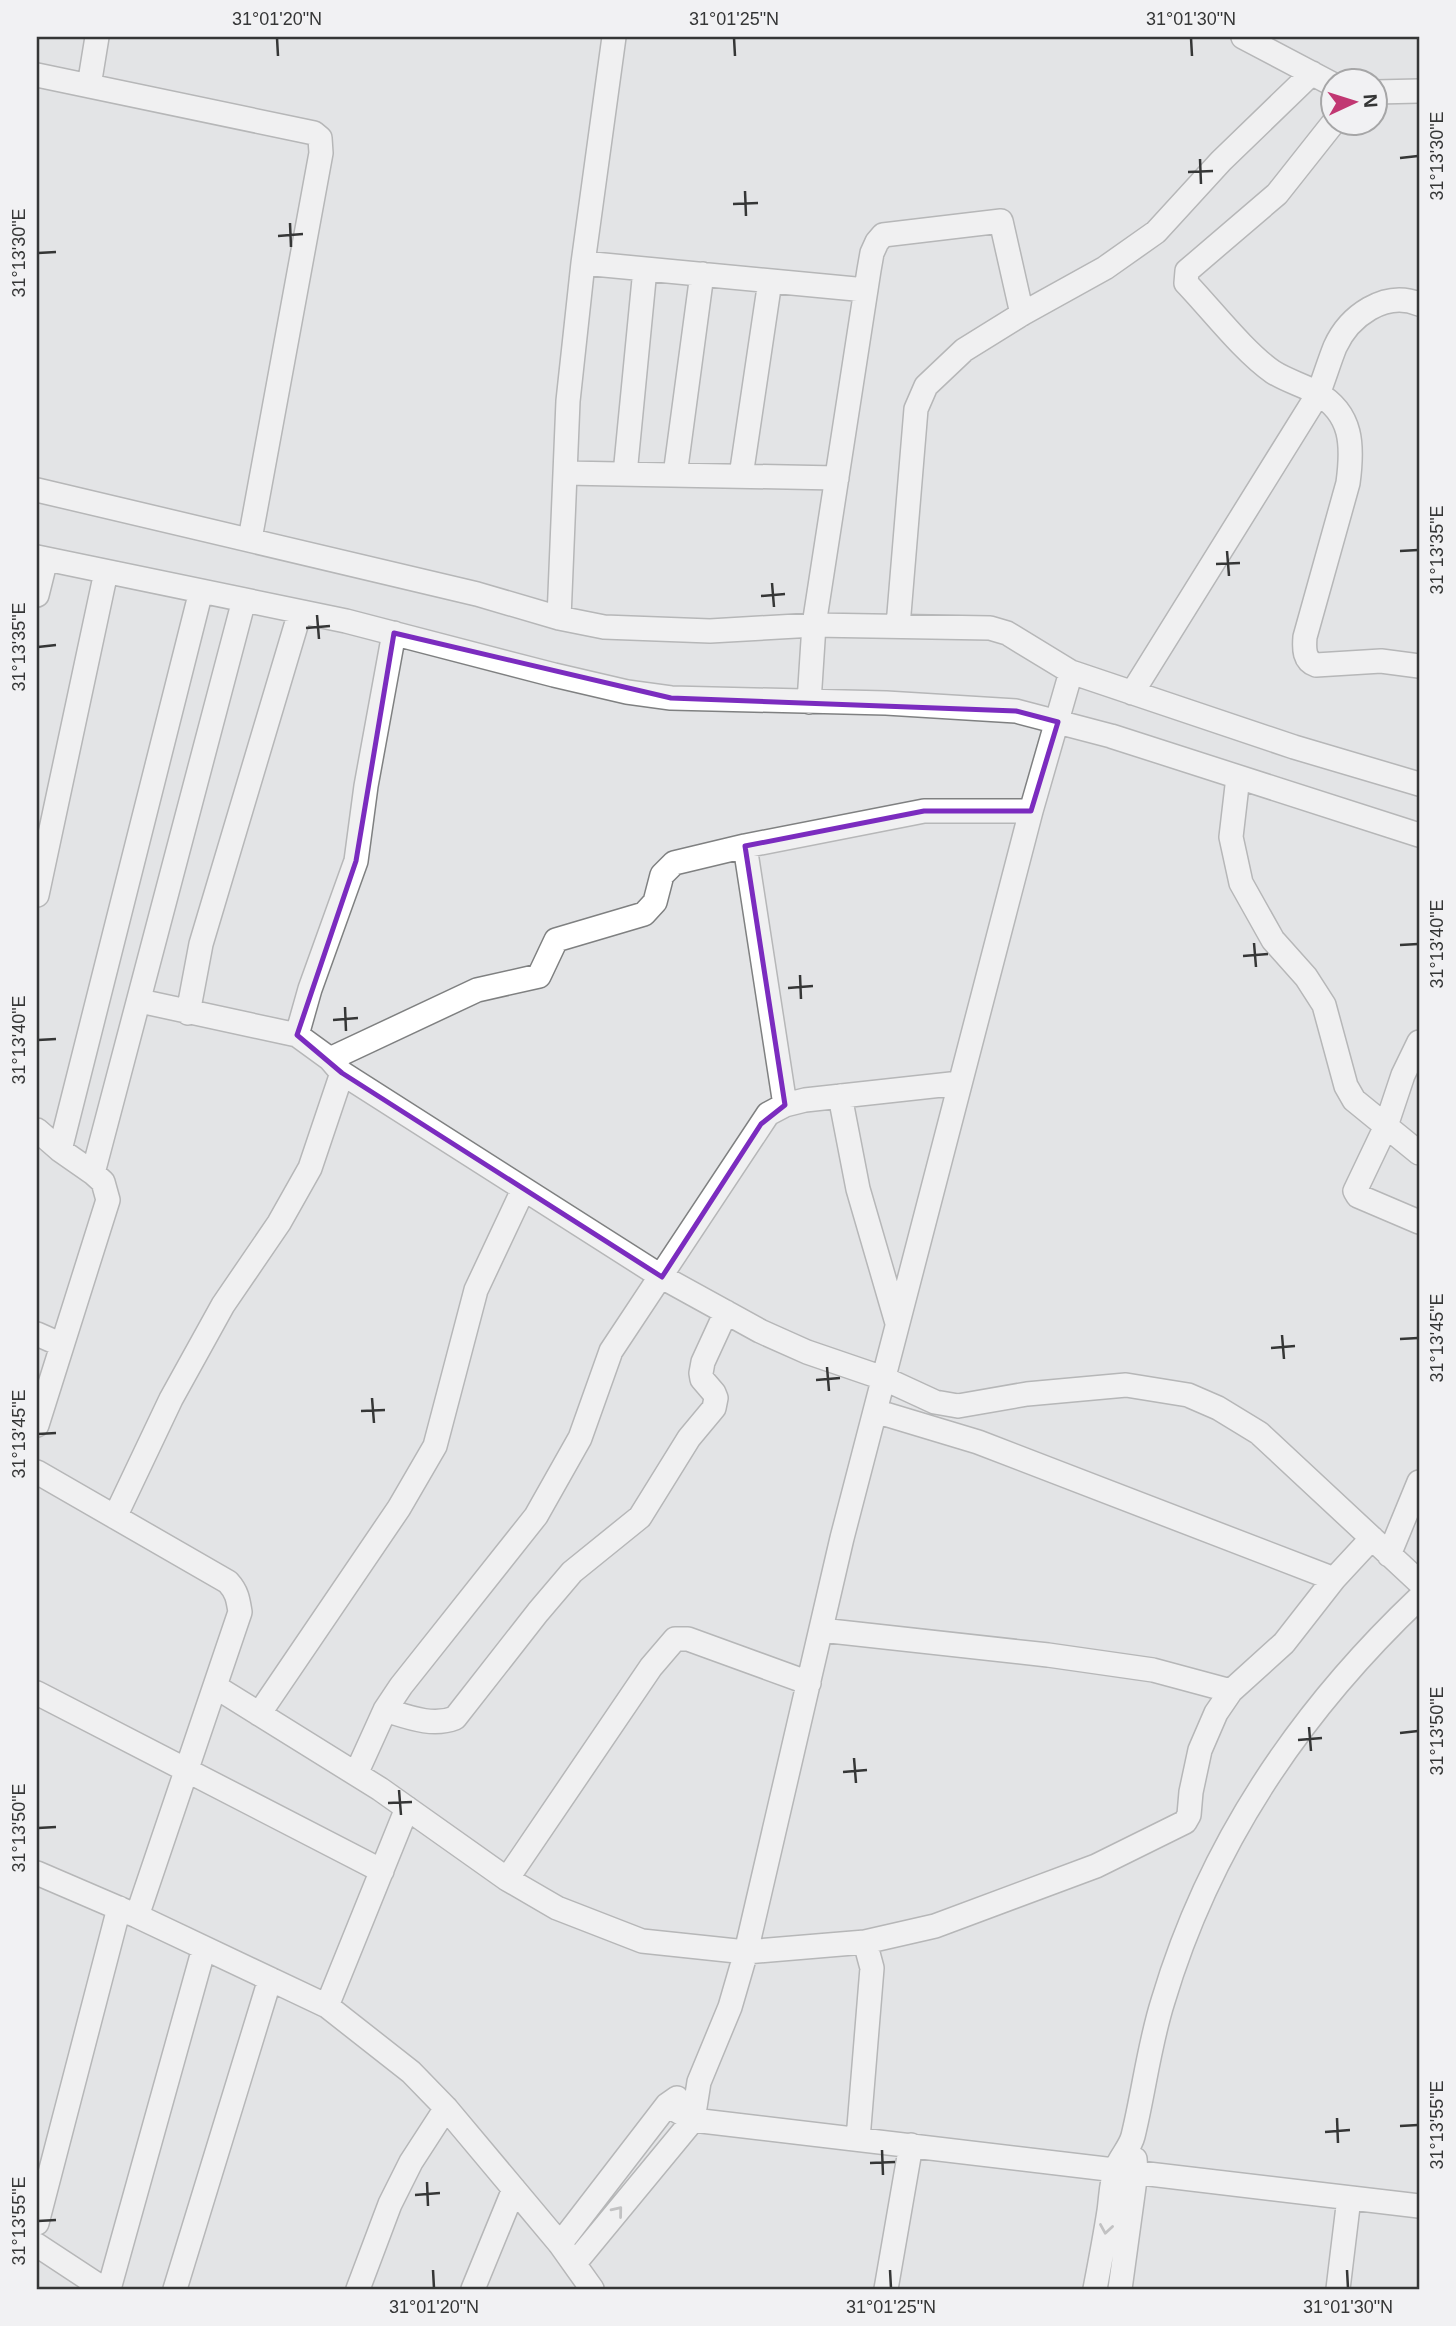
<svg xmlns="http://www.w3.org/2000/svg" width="1456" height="2326" font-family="Arial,sans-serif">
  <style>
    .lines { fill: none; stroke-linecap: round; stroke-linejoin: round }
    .minor-casing { stroke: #7f8081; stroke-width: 26 }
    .minor { stroke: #fff; stroke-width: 23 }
    .oneway { stroke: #9a9a9a }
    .marked { fill: none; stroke: #7b2cbf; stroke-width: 5; stroke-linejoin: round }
    .ticks { fill: none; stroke: #353636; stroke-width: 2.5 }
    .neatline { fill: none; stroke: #353636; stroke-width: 2.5 }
    .ticks-label { font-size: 18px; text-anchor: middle; fill: #353636 }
  </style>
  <rect width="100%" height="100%" fill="#e3e4e6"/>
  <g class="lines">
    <defs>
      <path id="minor" d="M1243,37L1334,85
        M37,75L314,133L320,138L321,153L250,539
        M89,86L97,37
        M1376,92L1419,91
        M1334,122L1277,194L1187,271L1186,283C1211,309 1244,352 1273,372C1287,381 1303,385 1317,393C1353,414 1353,446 1348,483L1305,637C1304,649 1304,661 1316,665L1381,661L1419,666
        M583,263L866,290
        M565,473L837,478
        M625,474L645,269
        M675,475L702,274
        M741,476L770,281
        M37,490L477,594L559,618L604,627L710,631L814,625L990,628L1007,633L1071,672L1294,747L1419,784
        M37,557L346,621L554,675L627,692L671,698L886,703L1016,711L1111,736L1419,835
        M37,595L46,559
        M559,618L568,401L583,263L614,37
        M898,626L916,409L926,386L964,350L1022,314L1105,268L1156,232L1221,161L1312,73
        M1132,693L1318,394C1324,379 1329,362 1335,347C1349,316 1385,290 1419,304
        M809,702L814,625L869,270L872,253L877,242L883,235L1001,221L1022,314
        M1238,777L1231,837L1241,883L1273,940L1306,977L1324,1005L1346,1086L1354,1100L1419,1153
        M745,846L785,1105
        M37,895L106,572
        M140,1001L297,1035L330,1059L342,1073L662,1277L760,1331L807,1352L883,1378L935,1402L958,1406L1027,1394L1126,1385L1188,1395L1218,1408L1259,1433L1419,1582
        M188,1013L201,944L300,612
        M297,1035L310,989L356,861L366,786L394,633
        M1419,1042L1403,1075L1386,1126L1355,1191L1358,1196L1419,1222
        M330,1059L477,990L539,976L556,940L644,914L655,902L662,875L674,863L745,846L924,811H1031
        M840,1096L858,1189L897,1323
        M37,1130L60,1150L93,1173L103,1182L108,1200L37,1425
        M60,1150L201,591
        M93,1173L244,600
        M37,1334L62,1345
        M875,1411L978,1442L1334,1579
        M37,1472L228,1582C237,1592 238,1599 240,1612L137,1916
        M115,1517L171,1399L223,1305L279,1223L310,1168L342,1073
        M1389,1555L1419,1482
        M821,1630L1048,1655L1153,1670L1231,1691
        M216,1687L380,1789L507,1879L557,1908L642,1941L746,1952L865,1942L935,1926L1096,1866L1185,1822L1189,1815L1191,1792L1200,1750L1216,1713L1231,1691L1284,1643L1334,1579L1372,1538
        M37,1693L382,1871
        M385,1710C408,1717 432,1727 455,1718L538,1612L572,1572L640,1517L689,1438L714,1408L716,1398L714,1393L702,1379L701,1373L703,1362L726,1312
        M259,1714L399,1508L435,1446L476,1290L523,1190
        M356,1774L385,1710L401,1686L536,1516L580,1438L611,1351L768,1114L785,1105L805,1100L960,1083
        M37,1873L137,1916L327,2006L411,2072L446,2108L560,2244L592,2289
        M507,1879L651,1667L675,1639H688L809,1683
        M327,2006L407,1808
        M667,2105L693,2120L1419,2206
        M858,2139L872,1968L865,1942
        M37,2223L119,1908
        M560,2244L667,2105L677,2098
        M37,2245L104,2289
        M575,2263L693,2120L699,2082L730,2007L746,1952L842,1538L1031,811L1071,672
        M109,2289L204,1948
        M175,2289L270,1979
        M358,2289L390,2204L411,2162L446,2108
        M473,2289L514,2189
        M886,2289L911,2145
        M1095,2289C1100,2263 1105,2237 1109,2211C1111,2197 1111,2182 1116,2169C1120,2157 1130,2148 1133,2136C1144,2091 1149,2045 1163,2001C1210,1843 1301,1710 1419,1598
        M1120,2289L1136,2172L1135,2159
        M1338,2289L1349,2198"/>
    </defs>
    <use href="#minor" class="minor-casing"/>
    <use href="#minor" class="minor"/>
  </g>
  <defs><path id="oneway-chevron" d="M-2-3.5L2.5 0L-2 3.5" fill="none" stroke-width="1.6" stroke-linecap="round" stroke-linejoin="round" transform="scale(1.75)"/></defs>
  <g class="oneway">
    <use href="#oneway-chevron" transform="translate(618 2211) rotate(-51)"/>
    <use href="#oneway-chevron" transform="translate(1106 2229) rotate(99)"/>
  </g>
  <path d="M0 0H1456V2326H0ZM394,633L671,698L1016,711L1058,722L1031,811H924L745,846L785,1105L761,1124L662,1277L342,1073L297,1035L356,861Z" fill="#e3e4e6" fill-opacity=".55" fill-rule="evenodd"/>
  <path class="marked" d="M394,633L671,698L1016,711L1058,722L1031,811H924L745,846L785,1105L761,1124L662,1277L342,1073L297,1035L356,861Z"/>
  <path class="ticks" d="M277,38L278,56M734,38L735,56M1191,38L1192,56M1400,158L1418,156M1200,159L1201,184M1188,172L1213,171M745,191L746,216M733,204L758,203M290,223L291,247M278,236L303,234M38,253L56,252M1227,551L1229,576M1400,551L1418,550M1216,564L1240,563M772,583L774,607M761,596L785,594M317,615L319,639M306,628L330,626M38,647L56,645M1254,943L1256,967M1400,945L1418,944M1243,956L1268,954M800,975L801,999M788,988L813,986M345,1007L346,1031M333,1020L358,1018M38,1040L56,1039M1282,1335L1284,1359M1400,1339L1418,1338M1271,1348L1295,1346M827,1367L829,1391M816,1380L840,1378M372,1398L374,1423M361,1411L385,1410M38,1434L56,1433M1309,1727L1311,1751M1400,1733L1418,1731M1298,1740L1322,1738M854,1758L856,1783M843,1772L867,1770M399,1790L401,1815M388,1803L412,1802M38,1828L56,1827M1337,2118L1338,2143M1400,2126L1418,2125M1325,2132L1350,2130M882,2150L883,2175M870,2163L895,2162M427,2182L428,2206M415,2195L440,2193M38,2221L56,2220M433,2270L434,2288M890,2270L891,2288M1347,2270L1348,2288"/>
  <rect width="1456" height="2326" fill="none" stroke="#f1f1f3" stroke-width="77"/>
  <g transform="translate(1354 102) rotate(86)"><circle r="33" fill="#f1f1f3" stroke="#a6a6a7" stroke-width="2"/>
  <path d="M0-5L12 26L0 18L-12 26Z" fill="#c13772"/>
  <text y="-10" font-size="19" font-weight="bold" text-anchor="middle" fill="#353636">N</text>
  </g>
  <rect x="38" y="38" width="1380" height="2250" class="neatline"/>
  <g class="ticks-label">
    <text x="277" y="25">31°01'20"N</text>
    <text x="734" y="25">31°01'25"N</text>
    <text x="1191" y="25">31°01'30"N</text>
    <text transform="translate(1437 156) rotate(-90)" y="6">31°13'30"E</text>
    <text transform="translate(19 253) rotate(-90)" y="6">31°13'30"E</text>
    <text transform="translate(1437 550) rotate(-90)" y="6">31°13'35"E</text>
    <text transform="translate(19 647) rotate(-90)" y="6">31°13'35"E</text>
    <text transform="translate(1437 944) rotate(-90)" y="6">31°13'40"E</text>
    <text transform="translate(19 1040) rotate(-90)" y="6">31°13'40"E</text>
    <text transform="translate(1437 1338) rotate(-90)" y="6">31°13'45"E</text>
    <text transform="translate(19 1434) rotate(-90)" y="6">31°13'45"E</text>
    <text transform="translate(1437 1731) rotate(-90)" y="6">31°13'50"E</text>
    <text transform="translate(19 1828) rotate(-90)" y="6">31°13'50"E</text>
    <text transform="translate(1437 2125) rotate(-90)" y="6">31°13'55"E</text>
    <text transform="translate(19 2221) rotate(-90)" y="6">31°13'55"E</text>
    <text x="434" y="2313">31°01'20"N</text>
    <text x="891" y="2313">31°01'25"N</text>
    <text x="1348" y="2313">31°01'30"N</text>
  </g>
</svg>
